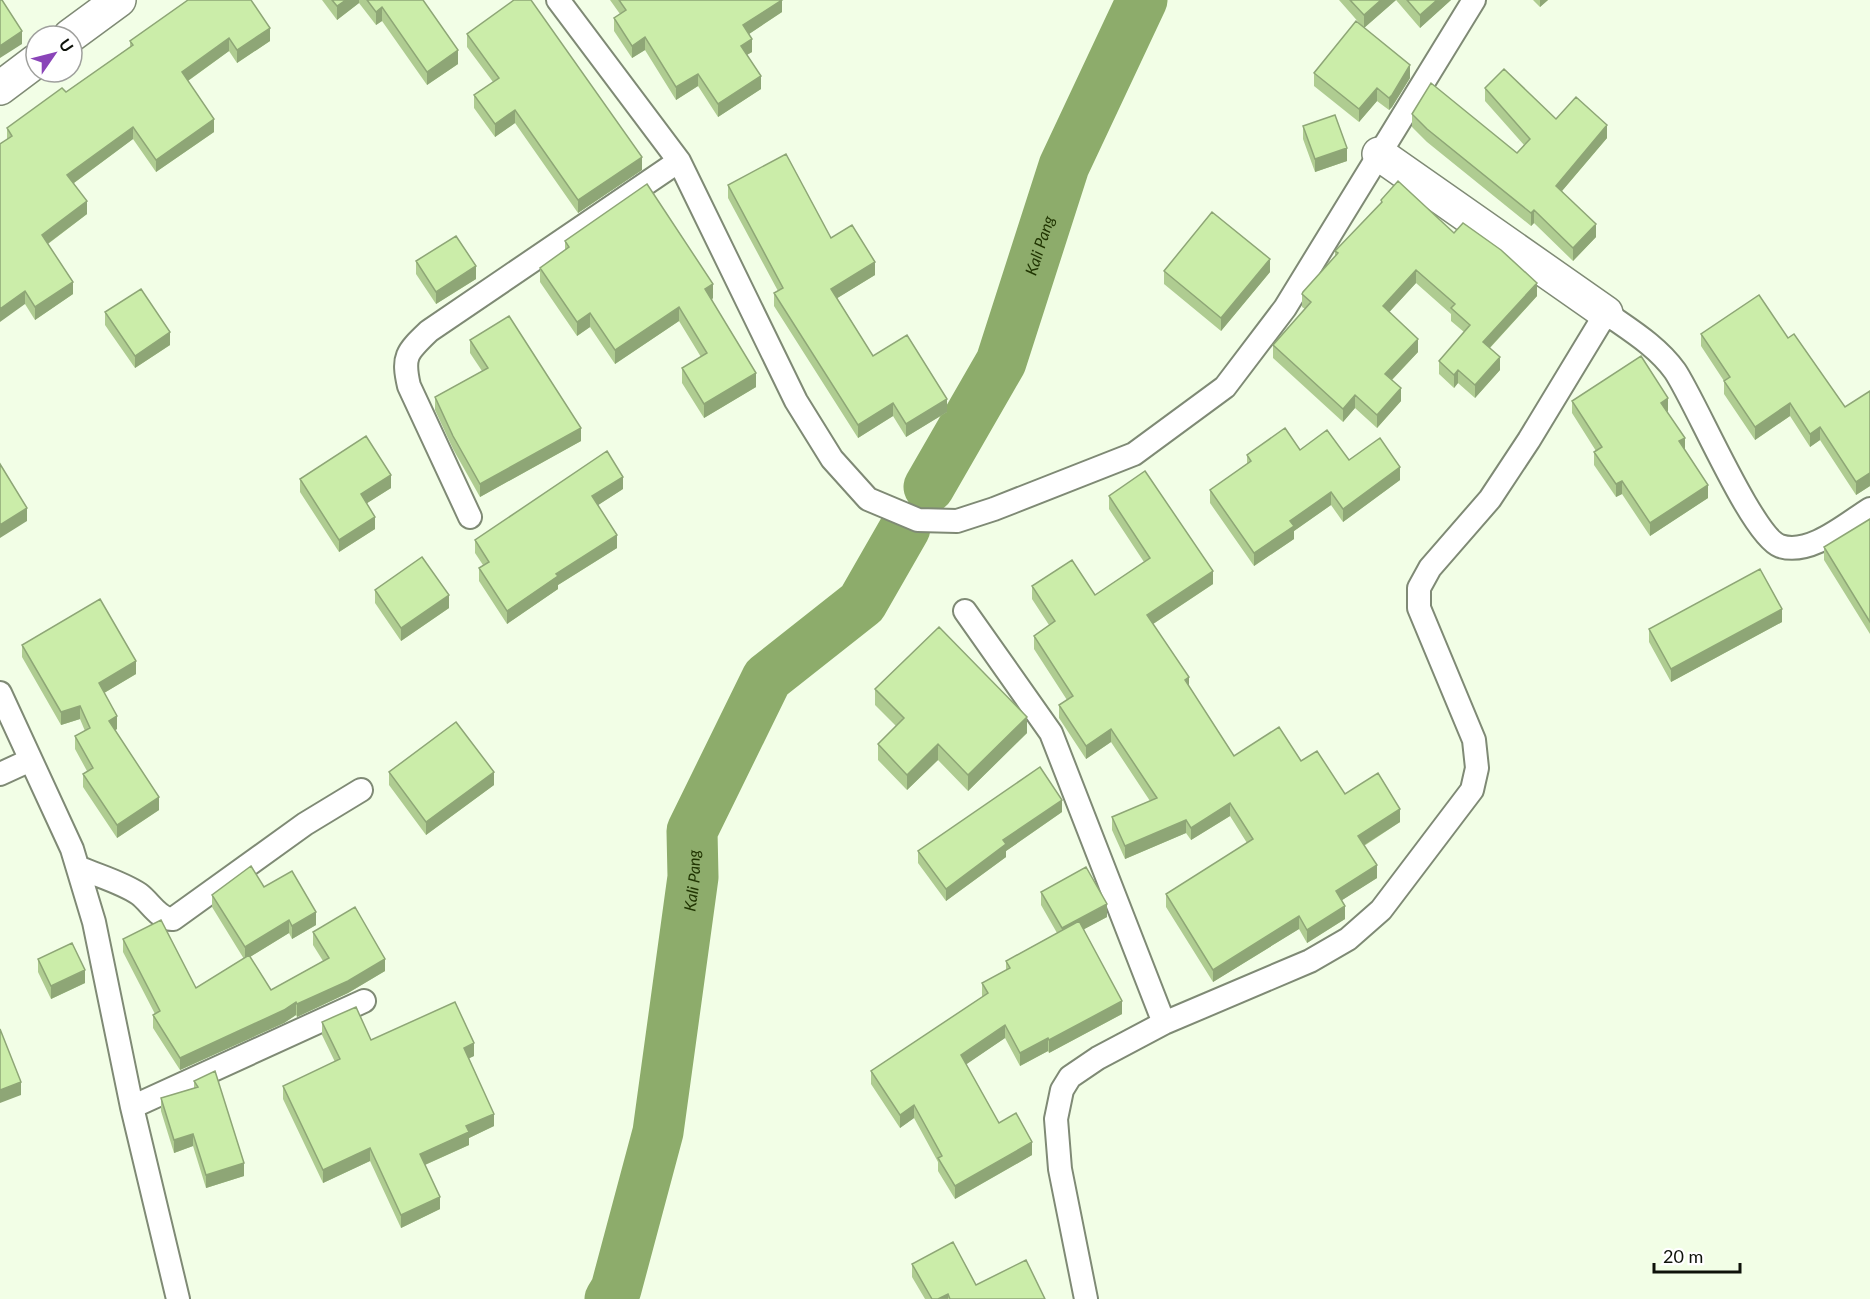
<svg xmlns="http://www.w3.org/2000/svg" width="1870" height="1299" font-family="Lato,sans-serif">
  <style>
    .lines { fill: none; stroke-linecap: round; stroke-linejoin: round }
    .river { stroke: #8dac6b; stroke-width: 51 }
    .street-casing { stroke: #7f8a75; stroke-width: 26 }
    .secondary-casing { stroke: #7f8a75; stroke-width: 36 }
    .street { stroke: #fff; stroke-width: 22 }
    .secondary { stroke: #fff; stroke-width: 33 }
    .wall { fill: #afcc91 }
    .shaded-wall { fill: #8ea676 }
    .building { fill: #cbeda9; stroke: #8ea676; stroke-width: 1.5 }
    .labels { text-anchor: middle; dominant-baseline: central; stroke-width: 4.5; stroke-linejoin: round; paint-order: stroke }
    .water-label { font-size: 16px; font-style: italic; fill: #203402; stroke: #fff }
  </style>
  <rect width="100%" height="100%" fill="#f2fee6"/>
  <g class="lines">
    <g class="river">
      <path id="s1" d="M929,487L1001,362L1064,166L1142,0"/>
      <path id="s2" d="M610,1299L616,1289L658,1132L693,877L692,831L767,678L862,603L905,528"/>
    </g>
    <defs>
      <path id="street" d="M558,0L679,161L796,401L832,459L868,499L918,520L957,521L994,509L1134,454L1225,387L1285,308L1474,0
        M470,517L409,386C402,356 407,352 429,331L679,161
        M965,611L1051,733L1164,1023
        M0,693L72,849L94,922L132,1107L178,1299
        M0,774L24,763L31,762
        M78,867C98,876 121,882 139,894C150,902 159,920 173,919L305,824L361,790
        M132,1107L364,1001
        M1086,1299L1060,1169L1056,1119L1062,1090L1070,1077L1098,1058L1164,1023L1310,961L1348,939L1381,910L1472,790L1477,768L1474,740L1419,608V588L1430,568L1490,499L1529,440L1606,313C1630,330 1657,346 1675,371C1696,402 1752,536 1780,546C1810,556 1846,524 1870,509"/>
      <path id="secondary" d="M70,36L119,0
        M0,88L36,61
        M1379,154L1606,313"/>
    </defs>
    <use href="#street" class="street-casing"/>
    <use href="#secondary" class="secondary-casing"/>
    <use href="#street" class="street"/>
    <use href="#secondary" class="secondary"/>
  </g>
  <path class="wall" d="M188,0L270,41L237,63L229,51L188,81L214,132L156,172L133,139L74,183L87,214L48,244L73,294L35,320L25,304L7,139V128L66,92L130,47V41Z
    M322,0H423L458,64L427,85L382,21L376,25L359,3L337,20Z
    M610,0H782V12L749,34L752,52L747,55L761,89L718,117L698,86L676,100L645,50L632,58L614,31V18L620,14Z
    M1339,0H1451L1420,28L1396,0L1364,28L1410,78L1392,107L1389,110L1377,101L1359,122L1314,86V73L1361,25Z
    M1533,0H1548L1540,7Z
    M467,34L642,170L578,213L515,123L495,137L474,108V95L493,82L467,47Z
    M1485,88L1556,119L1607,138L1562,191L1596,237L1573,261L1534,223L1531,226L1427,142L1412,127V114L1517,153L1524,145L1485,101Z
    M1303,126L1347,161L1315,172L1303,139Z
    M728,185L831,238L875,275L837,298L873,356L947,412L906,437L893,416L858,438L774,306V293L778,291L728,198Z
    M1381,200L1454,233L1537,296L1490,348L1500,370L1475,398L1458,383L1454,388L1439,374V361L1464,332L1451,321V314L1416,283L1389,312L1418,352L1392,380L1401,401L1377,428L1355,408L1343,422L1273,358V345L1305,309L1302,307V294L1335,257V251L1381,203Z
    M565,241L713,298L712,300L756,387L704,418L682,383V368L701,357L679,321L615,364L590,327L577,336L540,282V268L565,251Z
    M416,261L476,279L436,304L416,274Z
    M1164,271L1270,272L1221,331L1164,284Z
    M105,312L170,345L135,368L105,325Z
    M1701,334L1788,338L1845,407L1870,391V486L1856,495L1820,440L1810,447L1790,416L1755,440L1724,394V381L1701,346Z
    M470,340L581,441L480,497L453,449L435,410V397L482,371L470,353Z
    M1572,401L1668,411L1667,412L1708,498L1650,536L1622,494L1616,497L1594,465V452L1596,451L1572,413Z
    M1300,450L1349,460L1400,480L1343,522L1331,505L1294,531V539L1254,566L1210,503V490L1247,465V455Z
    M300,479L391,488L367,503L375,529L339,552L300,492Z
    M623,489L598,505L617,548L558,585V589L507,624L479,581V568L483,565L475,553V540Z
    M1109,496L1213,584L1153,624L1189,687L1234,756L1301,761L1345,794L1400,822L1364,846L1377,878L1342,900L1345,919L1307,943L1299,929L1213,982L1166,907V894L1247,843L1230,816L1191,840L1186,833L1125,859L1112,830V817L1150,801L1111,742L1086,759L1059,718V705L1067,700L1034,649V636L1049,625L1032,599V586L1095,595L1144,562L1109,509Z
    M1870,519V634L1824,560V547Z
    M375,590L449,608L401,641L375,603Z
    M1782,622L1671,682L1649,642V629Z
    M22,645L136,674L104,693L117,729L115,730L159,810L117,838L83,787V774L87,771L75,749V736L85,731L80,719L61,725L22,657Z
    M875,689L1027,733L968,791L938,760L907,790L878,760V744L896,726L875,705Z
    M389,772L494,785L426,835L389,785Z
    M1062,812L1006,851V857L946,901L918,863V851Z
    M1041,892L1107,917L1084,929L1122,1014L1049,1053L1048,1051L1020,1066L1005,1038L966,1064L999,1123L1032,1155L955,1199L938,1171V1162L914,1118L900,1128L871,1084V1071L982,997V983L1006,970V961L1057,933L1041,905Z
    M212,895L316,925L292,939L289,933L250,957L271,990L323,961L313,945V932L385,971L348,993L297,1017L296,1015L284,1023L180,1070L153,1028V1015L155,1014L123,952V939L196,988L244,959L212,907Z
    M38,959L85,983L51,999L38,972Z
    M322,1022L371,1040L474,1056L468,1058L494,1126L469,1138V1145L425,1165L440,1209L401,1228L370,1161L323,1183L283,1099V1086L335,1062L322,1035Z
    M194,1081L244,1163V1176L206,1188L193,1146L174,1153L161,1111V1098L194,1088Z
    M912,1264L976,1285L1045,1299H925L912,1277Z"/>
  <path class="shaded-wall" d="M346,0H359V3L337,20V6Z
    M782,0V12L743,38V25Z
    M1381,0H1396L1364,28V15Z
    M1437,0H1451L1420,28V15Z
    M1540,0H1548L1540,7Z
    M382,7V21L376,25V12Z
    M270,28V41L237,63V50Z
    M22,31V44L0,58V46Z
    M645,37V50L632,58V46Z
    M229,38V51L182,85V72Z
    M752,39V52L741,58V46Z
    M458,50V64L427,85V72Z
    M1410,65V78L1392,107L1389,110V98Z
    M698,74V86L676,100V87Z
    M761,76V89L718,117V104Z
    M1377,88V101L1359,122V109Z
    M515,110V123L495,137V124Z
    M214,119V132L156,172V160Z
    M1607,125V138L1556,198V186Z
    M133,127V139L67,188V175Z
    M1347,148V161L1315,172V159Z
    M642,157V170L578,213V200Z
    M87,201V214L42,248V235Z
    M1534,210V223L1531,226V213Z
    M1596,224V237L1573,261V248Z
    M1270,259V272L1221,331V318Z
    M875,262V275L831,302V289Z
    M476,266V279L436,304V292Z
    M1416,270V283L1383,319V306Z
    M73,282V294L35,320V307Z
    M1537,283V296L1483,355V342Z
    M713,284V298L705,304V289Z
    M25,291V304L0,322V309Z
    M679,307V321L615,364V350Z
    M590,313V327L577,336V322Z
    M170,332V345L135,368V356Z
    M1418,339V352L1385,387V374Z
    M1500,357V370L1475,398V385Z
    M1458,370V383L1454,388V375Z
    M756,373V387L704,418V404Z
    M1401,388V401L1377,428V415Z
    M1355,395V408L1343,422V409Z
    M1668,398V411L1661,416V403Z
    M947,399V412L906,437V424Z
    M893,403V416L858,438V425Z
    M1790,403V416L1755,440V427Z
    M1820,427V440L1810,447V434Z
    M581,428V441L480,497V484Z
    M1685,438V450L1679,441Z
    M1400,467V480L1343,522V509Z
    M1870,473V486L1856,495V482Z
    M391,475V488L361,507V494Z
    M623,477V489L592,509V496Z
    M1622,481V494L1616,497V484Z
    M1708,485V498L1650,536V523Z
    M1331,492V505L1294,531V539L1254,566V553L1290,521Z
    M27,508V521L0,538V525Z
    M375,517V529L339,552V540Z
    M617,535V548L558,585V589L507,624V611L556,574Z
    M1213,571V584L1147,628V615Z
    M449,595V608L401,641V628Z
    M1782,609V622L1671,682V669Z
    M136,661V674L99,696V683Z
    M1189,677V690L1185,680Z
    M80,706V719L61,725V712Z
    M117,716V729L109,734V721Z
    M1027,717V733L968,791V775Z
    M1111,729V742L1086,759V746Z
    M938,744V760L907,790V775Z
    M494,772V785L426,835V822Z
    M159,797V810L117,838V825Z
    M1062,800V812L1006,851V857L946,901V889L1003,840Z
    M1230,803V816L1191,840V828Z
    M1400,809V822L1358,849V836Z
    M1186,820V833L1125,859V846Z
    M1377,865V878L1336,904V891Z
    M1107,904V917L1062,941V928Z
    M1345,906V919L1307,943V930Z
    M316,912V925L292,939V926Z
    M1299,916V929L1213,982V970Z
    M289,920V933L245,960V947Z
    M385,959V971L348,993L297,1017V1004Z
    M85,970V983L51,999V986Z
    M1122,1001V1014L1049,1053V1040Z
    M296,1002V1015L284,1023L180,1070V1058Z
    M1005,1025V1038L961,1068V1055Z
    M1048,1038V1051L1020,1066V1053Z
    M474,1043V1056L464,1061V1048Z
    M21,1082V1095L0,1103V1090Z
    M914,1105V1118L900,1128V1115Z
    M494,1114V1126L469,1138V1145L420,1167V1154L466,1126Z
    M193,1134V1146L174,1153V1140Z
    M1032,1142V1155L955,1199V1186Z
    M370,1148V1161L323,1183V1170Z
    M244,1163V1176L206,1188V1175Z
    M440,1197V1209L401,1228V1215Z
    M948,1294V1299H938Z"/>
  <path class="building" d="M0,0H2L22,31L0,46Z
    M188,0H251L270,28L237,50L229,38L182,72L214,119L156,160L133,127L67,175L87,201L42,235L73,282L35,307L25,291L0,309V144L12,136L7,128L62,88L66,92L133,45L130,41Z
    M332,0H346L337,6Z
    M367,0H423L458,50L427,72L382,7L376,12Z
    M514,0H531L642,157L578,200L515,110L495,124L474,95L499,78L467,34Z
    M619,0H782L743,25L752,39L741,46L761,76L718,104L698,74L676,87L645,37L632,46L614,18L626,10Z
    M1350,0H1381L1364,15Z
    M1407,0H1437L1420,15Z
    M1356,21L1410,65L1392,95L1389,98L1377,88L1359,109L1314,73Z
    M1504,69L1556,119L1576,97L1607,125L1556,186L1596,224L1573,248L1534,210L1531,213L1427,129L1412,114L1431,83L1517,153L1530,139L1485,88Z
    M1335,115L1347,148L1315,159L1303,126Z
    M786,154L831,238L852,225L875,262L831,289L873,356L907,335L947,399L906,424L893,403L858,425L774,293L783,288L728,185Z
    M1398,181L1454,233L1463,223L1501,250L1537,283L1483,342L1500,357L1475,385L1458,370L1454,375L1439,361L1470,325L1451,308L1455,304L1416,270L1383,306L1418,339L1385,374L1401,388L1377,415L1355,395L1343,409L1273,345L1311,302L1302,294L1303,292L1338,253L1335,251L1382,202L1381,200Z
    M647,184L713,284L705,289L756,373L704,404L682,368L707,353L679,307L615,350L590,313L577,322L540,268L569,247L565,241Z
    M1212,212L1270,259L1221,318L1164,271Z
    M456,236L476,266L436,292L416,261Z
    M141,289L170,332L135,356L105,312Z
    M1759,295L1788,338L1794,334L1845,407L1870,391V473L1856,482L1820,427L1810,434L1790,403L1755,427L1724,381L1730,377L1701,334Z
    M509,316L581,428L480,484L453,436L435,397L488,368L470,340Z
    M1641,356L1668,398L1661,403L1685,438L1679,441L1708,485L1650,523L1622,481L1616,484L1594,452L1602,447L1572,401Z
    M1285,428L1300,450L1327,430L1349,460L1380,438L1400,467L1343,509L1331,492L1290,521L1294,526L1254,553L1210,490L1251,461L1247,455Z
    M366,436L391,475L361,494L375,517L339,540L300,479Z
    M607,451L623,477L592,496L617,535L556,574L558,576L507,611L479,568L489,562L475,540Z
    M0,464L27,508L0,525Z
    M1145,471L1213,571L1147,615L1189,677L1185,680L1234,756L1279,727L1301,761L1317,751L1345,794L1378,773L1400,809L1358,836L1377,865L1336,891L1345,906L1307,930L1299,916L1213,970L1166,894L1253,839L1230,803L1191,828L1186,820L1125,846L1112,817L1157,798L1111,729L1086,746L1059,705L1073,696L1034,636L1055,621L1032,586L1072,560L1095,595L1150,558L1109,496Z
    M1870,519V622L1824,547Z
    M422,557L449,595L401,628L375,590Z
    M1760,569L1782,609L1671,669L1649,629Z
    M100,599L136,661L99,683L117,716L109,721L159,797L117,825L83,774L93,768L75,736L90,728L80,706L61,712L22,645Z
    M939,627L1027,717L968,775L938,744L907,775L878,744L904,718L875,689Z
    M456,722L494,772L426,822L389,772Z
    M1040,767L1062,800L1003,840L1006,844L946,889L918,851Z
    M251,866L264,887L292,871L316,912L292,926L289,920L245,947L212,895Z
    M1086,867L1107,904L1062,928L1041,892Z
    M355,907L385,959L348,981L297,1004L296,1002L284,1010L180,1058L153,1015L160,1011L123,939L161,920L196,988L249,955L271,990L329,958L313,932Z
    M1079,921L1122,1001L1049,1040L1048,1038L1020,1053L1005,1025L961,1055L999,1123L1016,1113L1032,1142L955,1186L938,1158L942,1156L914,1105L900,1115L871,1071L988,993L982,983L1010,968L1006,961Z
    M72,943L85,970L51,986L38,959Z
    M455,1002L474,1043L464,1048L494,1114L466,1126L469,1132L420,1154L440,1197L401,1215L370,1148L323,1170L283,1086L340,1059L322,1022L356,1007L371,1040Z
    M0,1029L21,1082L0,1090Z
    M215,1071L244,1163L206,1175L193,1134L174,1140L161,1098L198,1087L194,1081Z
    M953,1242L976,1285L1026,1260L1045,1299H950L948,1294L938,1299H932L912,1264Z"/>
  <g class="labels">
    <g class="water-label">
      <text stroke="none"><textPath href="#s1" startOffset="267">Kali Pang</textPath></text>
      <text stroke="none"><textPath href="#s2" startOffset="428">Kali Pang</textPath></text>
    </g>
  </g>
  <g transform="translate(54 54) rotate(55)"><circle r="28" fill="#ffffff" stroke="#9fa09d" stroke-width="1.5"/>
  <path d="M0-4.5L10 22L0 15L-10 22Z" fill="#8a44b8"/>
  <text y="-9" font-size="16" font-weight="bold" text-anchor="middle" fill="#0e120a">U</text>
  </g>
  <path d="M1654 1263v9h86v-9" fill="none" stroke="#0e120a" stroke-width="3"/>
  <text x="1663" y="1263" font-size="18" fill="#0e120a" stroke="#ffffff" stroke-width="4.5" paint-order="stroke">20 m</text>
</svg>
